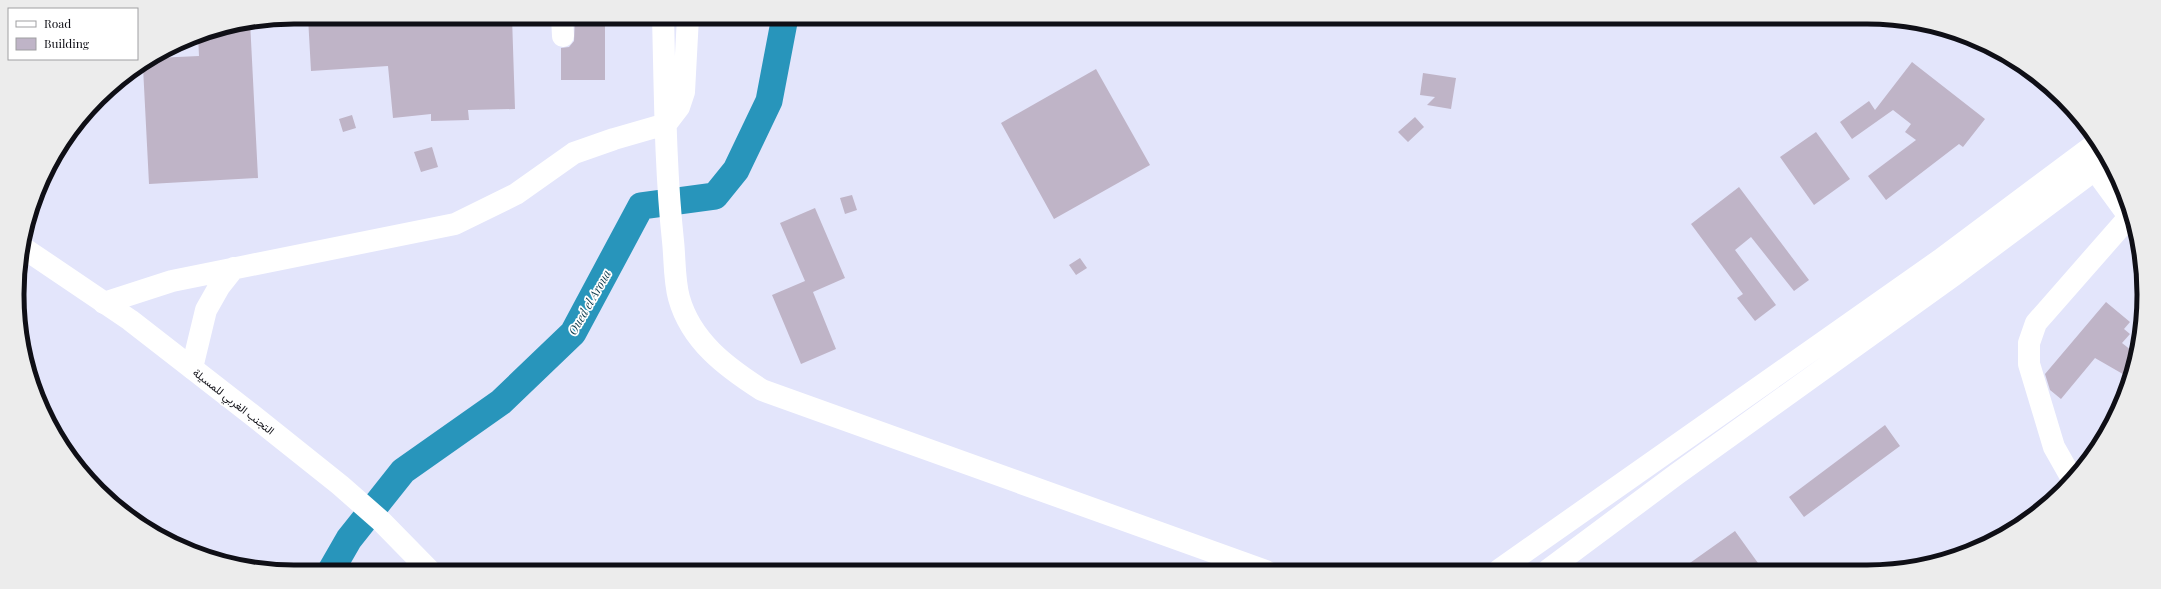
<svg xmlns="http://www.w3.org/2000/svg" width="2161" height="589" font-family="'Playfair Display',Vazirmatn,serif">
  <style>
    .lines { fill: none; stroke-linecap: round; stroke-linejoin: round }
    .river { stroke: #2895bb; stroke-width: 27 }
    .building { fill: #bfb4c7 }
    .minor { stroke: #fff; stroke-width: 22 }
    .major { stroke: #fff; stroke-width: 22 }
    .highway { stroke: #fff; stroke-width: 22 }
    .labels { text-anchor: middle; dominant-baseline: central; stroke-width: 3.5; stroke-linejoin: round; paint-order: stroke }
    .street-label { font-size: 11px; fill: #0f0f16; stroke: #fff }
    .water-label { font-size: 12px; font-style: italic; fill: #144051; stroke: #fff }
    .rim { fill: none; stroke: #0f0f16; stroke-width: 5 }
  </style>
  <rect width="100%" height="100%" fill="#e3e5fb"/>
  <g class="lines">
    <path class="river" d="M330,572L349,539L403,471L501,402L573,333L641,206L715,196L736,170L769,101L785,17"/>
  </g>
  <path class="building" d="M308,17H512L515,109L468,110L469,120L431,121V114L393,118L388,66L311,71Z
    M575,17H605V80H561V48L569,47L574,41Z
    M250,21L258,178L149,184L143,67L156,58L199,56L198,35Z
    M1912,62L1985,119L1963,147L1959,144L1886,200L1868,176L1916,140L1905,132L1911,124L1893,110L1852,139L1840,122L1869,101L1875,110Z
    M1096,69L1150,165L1054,219L1001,123Z
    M1423,73L1456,78L1451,109L1427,105L1435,97L1420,95Z
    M352,115L356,128L343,132L339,119Z
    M1415,117L1424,127L1408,142L1398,132Z
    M1816,132L1850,179L1814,205L1780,157Z
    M432,147L438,167L421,172L414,152Z
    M1739,187L1809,280L1794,291L1751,237L1735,250L1776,305L1755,321L1737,298L1743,294L1691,224Z
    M852,195L857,210L845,214L840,198Z
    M815,208L845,278L813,292L836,349L801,364L772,295L805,281L780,223Z
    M1080,258L1087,268L1076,275L1069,265Z
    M2106,302L2130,322L2124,329L2130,334L2122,343L2136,354L2128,377L2095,358L2061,399L2050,390L2045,374Z
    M1885,425L1900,446L1804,517L1789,497Z
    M1735,531L1763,570H1680Z"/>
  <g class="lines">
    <path class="minor" d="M562,17L563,36
      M663,17C665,92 665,166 673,241C675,259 674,280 679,298C691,341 726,367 762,390L1266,571
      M2095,170L2133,222
      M104,303L172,281L455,224L516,194L574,153L614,139L666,124L679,107L684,92L688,17
      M192,368L206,310L219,287L234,268
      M2071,477L2054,447L2029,364V343L2036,323L2129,217"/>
    <path class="major" d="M22,247L130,320L251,414L340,485L381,521L431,572"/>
    <path class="highway" d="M1499,570L1940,260L2098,142
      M1548,570L1677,474L1954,275L2108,160"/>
  </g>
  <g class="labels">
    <g class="street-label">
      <text transform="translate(234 401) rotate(38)">التجنب الغربي للمسيلة</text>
    </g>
    <g class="water-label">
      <text transform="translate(589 302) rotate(-60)">Oued el Aroua</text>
    </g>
  </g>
  <path d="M0 0H2161V589H0ZM294 24H1867A270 270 0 0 1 2137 294V295A270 270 0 0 1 1867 565H294A270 270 0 0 1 24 295V294A270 270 0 0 1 294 24Z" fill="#ececec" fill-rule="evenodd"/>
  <path class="rim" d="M294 24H1867A270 270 0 0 1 2137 294V295A270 270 0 0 1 1867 565H294A270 270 0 0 1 24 295V294A270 270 0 0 1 294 24Z"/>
  <rect x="8" y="8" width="130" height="52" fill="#ffffff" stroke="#9f9fa2"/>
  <rect x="16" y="21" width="20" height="6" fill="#ffffff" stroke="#9f9fa2"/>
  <text x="44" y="28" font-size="12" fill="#0f0f16">Road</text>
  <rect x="16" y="38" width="20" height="12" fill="#bfb4c7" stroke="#9f9fa2"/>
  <text x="44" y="48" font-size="12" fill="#0f0f16">Building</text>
</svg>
